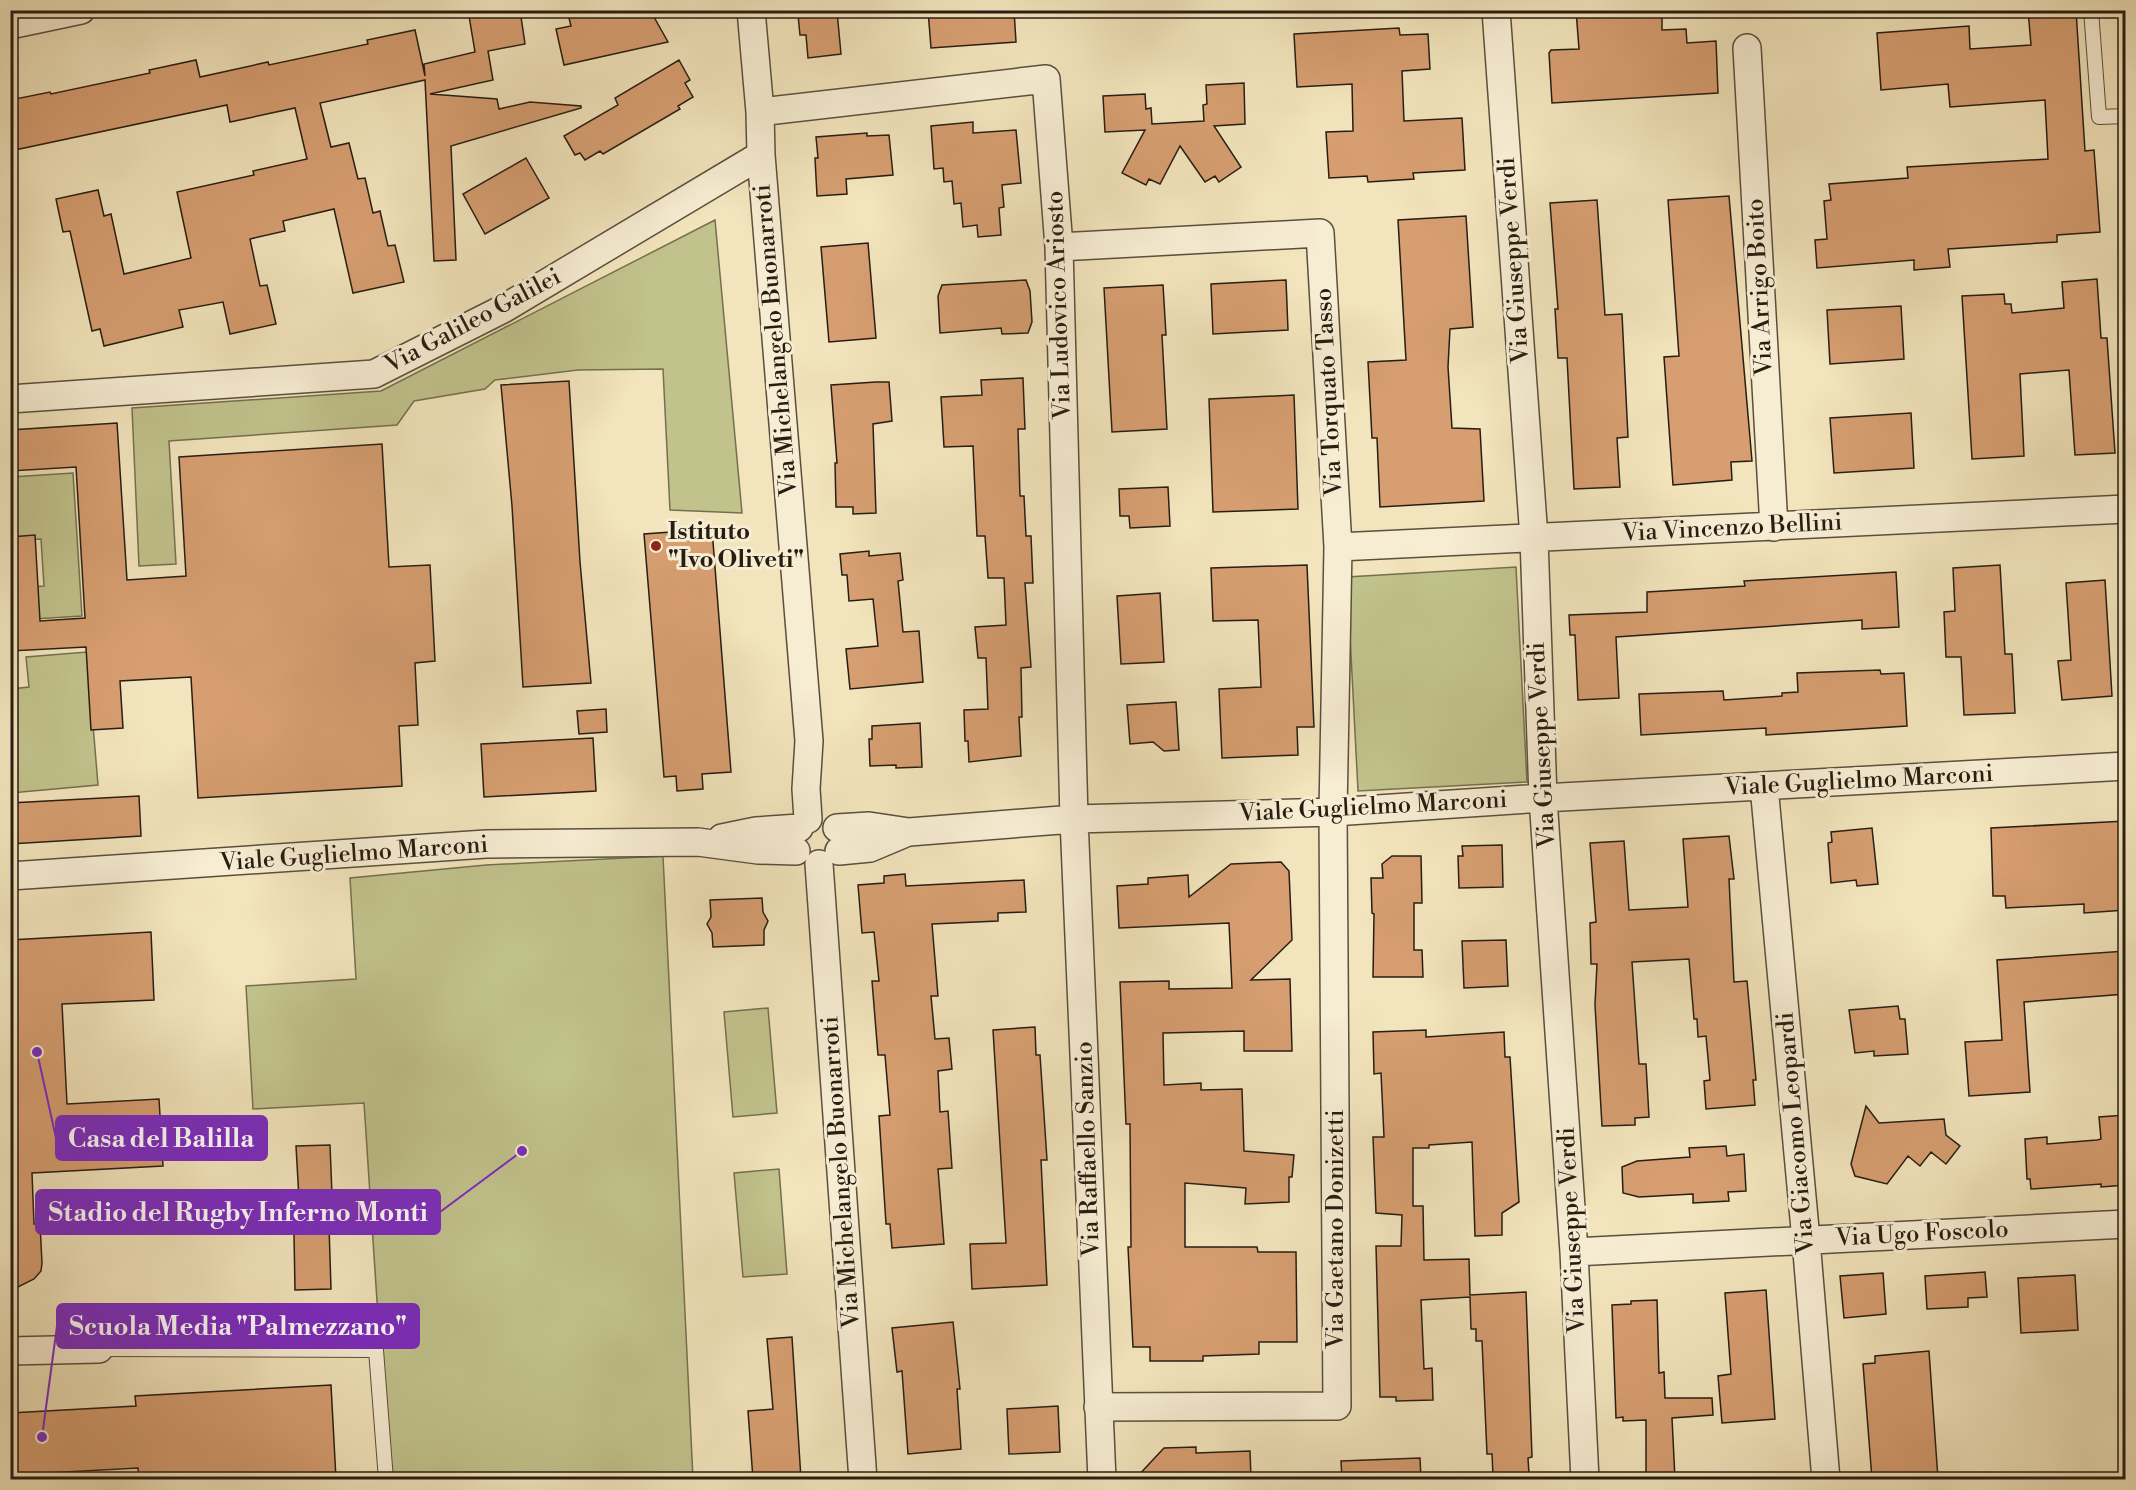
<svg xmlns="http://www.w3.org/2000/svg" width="2136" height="1490" font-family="'Libre Bodoni',serif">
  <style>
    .green { fill: #c1c28c; stroke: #747050; stroke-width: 1.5 }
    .building { fill: #d69e71; stroke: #281d13; stroke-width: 1.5 }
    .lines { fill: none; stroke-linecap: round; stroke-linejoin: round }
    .service-casing { stroke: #5a4f3d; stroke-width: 16 }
    .minor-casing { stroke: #5a4f3d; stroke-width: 30 }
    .service { stroke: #f7edd3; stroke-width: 14 }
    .minor { stroke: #f7edd3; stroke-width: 27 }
    .poi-dot { fill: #8f2418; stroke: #f7edd3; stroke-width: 2 }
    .labels { text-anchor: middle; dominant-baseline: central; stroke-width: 6; stroke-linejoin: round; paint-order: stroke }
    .street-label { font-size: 24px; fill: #281d13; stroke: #f7edd3 }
    .poi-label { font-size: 24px; font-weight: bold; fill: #281d13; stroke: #f7edd3; text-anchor: start }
    .leader { fill: none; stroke: #7b2cbf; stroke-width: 2 }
    .callout-dot { fill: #7b2cbf; stroke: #f7edd3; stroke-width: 2 }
    .callout { fill: #7b2cbf; stroke: #7b2cbf; stroke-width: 2 }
    .callout-label { font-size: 26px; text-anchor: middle; font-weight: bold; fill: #fff }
  </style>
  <rect width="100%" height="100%" fill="#f2e4bc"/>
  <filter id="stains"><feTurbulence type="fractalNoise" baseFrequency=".00333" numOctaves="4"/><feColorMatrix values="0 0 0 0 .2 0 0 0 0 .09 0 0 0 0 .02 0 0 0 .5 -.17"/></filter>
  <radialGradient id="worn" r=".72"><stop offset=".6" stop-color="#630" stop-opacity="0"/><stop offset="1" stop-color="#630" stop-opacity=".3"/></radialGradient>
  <path class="green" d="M715,220L742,513L670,510L663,369L578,370L495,380L485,389L414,401L397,425L169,441L176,564L139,566L132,408L381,391Z
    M73,473L82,616L17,620L15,588L44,586L41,539L11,541V477Z
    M1516,567L1527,782L1358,791L1347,577Z
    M87,652L98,785L11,793V689L29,687L26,657Z
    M663,856L693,1479H391L385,1423L364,1103L253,1109L246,986L356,979L350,878L486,865Z
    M768,1008L777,1113L733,1117L724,1012Z
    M779,1169L787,1274L743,1277L734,1173Z"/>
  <path class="building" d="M468,10H520L525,44L488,51L493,80L430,94L497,99L499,109L530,102L581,106V108L451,146L456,260L434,261L425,80L320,103L331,147L349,143L358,179L365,178L373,213L380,211L388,246L395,245L404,282L353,293L334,209L283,221L285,231L250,239L260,286L267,285L276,324L230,334L223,302L179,310L183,327L104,346L100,329L92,331L70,231L63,232L56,199L98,190L104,216L111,214L124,274L191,258L177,192L254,175L253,171L307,159L295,108L230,122L227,105L10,151V100L50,92L51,94L150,73L149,70L196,60L200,77L268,62L269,65L368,44L367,40L415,30L425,76L424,64L475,52Z
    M567,10H650L668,42L564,65L556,29L571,26Z
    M928,10H1014L1016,42L931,48Z
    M1576,10H1662V30L1686,29L1687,43L1716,41L1718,93L1552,103L1549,53L1551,50L1579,49Z
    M2028,10H2076L2085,151L2094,150L2100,232L2057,235V242L1948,249L1950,267L1914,270V260L1817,268L1815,240L1827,239L1824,201L1831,200L1829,184L1908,178L1907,167L2048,159L2045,100L1950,107L1948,84L1881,90L1877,33L1969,26L1970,49L2031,45Z
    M837,11L841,54L808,58L806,35H800L798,15Z
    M1399,28L1400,35L1428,34L1430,69L1402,71L1404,121L1462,118L1465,170L1413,173L1414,179L1368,182L1367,176L1329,178L1326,132L1353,131L1352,84L1297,87L1294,34Z
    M679,60L690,80L685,83L693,97L678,106L680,109L603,154L600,151L585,160L580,153L575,155L564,136L618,105L615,98Z
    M1244,83L1245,124L1214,126L1241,167L1219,182L1215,176L1205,182L1180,146L1160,184L1149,179L1146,185L1122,173L1145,130L1105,132L1103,96L1145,94L1146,109L1151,108L1152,124L1204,121L1203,105L1207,104L1206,85Z
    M973,122V133L1016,130L1021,183L1002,185L1004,207L999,208L1001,235L978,237L977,225L963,227L961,203L954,204L952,181L944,182L943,168L934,169L931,126Z
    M867,133V136L889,135L893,175L846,179L847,194L817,196L815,158H818L816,137Z
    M526,158L549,198L485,234L463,194Z
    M1729,196L1752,461L1731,462L1732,480L1673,485L1664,357L1679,356L1668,200Z
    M1597,200L1605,315L1622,314L1628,437L1617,438L1620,487L1574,489L1567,358H1558L1555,309H1558L1550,203Z
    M1466,216L1473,327L1450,329L1448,367L1452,428L1480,429L1484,501L1380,507L1377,438H1372L1368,362L1406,360L1398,220Z
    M868,243L876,338L829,342L821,247Z
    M2097,279L2101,338H2107L2115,453L2075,455L2069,370L2020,374L2024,456L1972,459L1962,296L2004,294L2005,304H2011L2012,313L2064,308L2062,282Z
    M1026,280L1030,291L1032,322L1028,333L1002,334L1001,328L940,333L938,296L942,285Z
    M1286,280L1288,330L1213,334L1211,284Z
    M1163,285L1166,335H1162L1167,429L1112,432L1104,288Z
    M1901,306L1904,359L1830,364L1827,310Z
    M1023,378L1025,429H1018L1020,496H1024L1026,536H1031L1033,583H1025L1031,667L1021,668L1022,717H1019L1021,756L969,762L968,741H965L964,710L988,709L986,658H978L975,627L1006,625L1004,578H988L985,536H977L973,446L944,447L941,397L982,395L981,380Z
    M569,381L580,562L591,683L523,687L512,506L501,385Z
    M876,382H889L892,421L873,424L876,513L853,514V507H836L835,463H837L831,385Z
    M1294,395L1298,509L1213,512L1209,399Z
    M1911,413L1914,468L1834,473L1830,418Z
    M117,423L127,580L186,576L179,457L382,444L389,567L430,565L432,603L435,661L415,663L418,725L399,726L402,786L198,798L191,677L120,681L123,728L91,730L86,647L10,651V537L35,535L40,621L85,618L76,467L10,471V430Z
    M1168,487L1170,526L1130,528L1129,516H1120L1119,489Z
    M712,529L731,772L702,774L703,789L677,791L676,776L664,777L644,534Z
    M869,551V556L900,553L903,580L898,581L903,632L919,631L923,682L850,689L846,649L878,646L873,599L849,601L847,575H842L840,554Z
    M1307,565L1314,727H1297L1298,755L1222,758L1219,689L1261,687L1258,620L1213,621L1211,568Z
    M2000,565L2005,654H2012L2015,713L1964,715L1961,657H1946L1944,612L1955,611L1953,568Z
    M1896,572L1899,627L1862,629V620L1616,637L1619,698L1578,700L1575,635H1570L1569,615L1647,612V592L1745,586L1744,581Z
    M2105,580L2112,696L2062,700L2058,661L2071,660L2066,583Z
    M1160,593L1164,662L1121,664L1117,596Z
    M1880,670L1881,674L1904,673L1907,726L1766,735V728L1641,735L1639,694L1723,691L1724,700L1782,696V693L1798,692L1797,673Z
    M1176,702L1179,750L1164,751L1153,742L1130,744L1127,705Z
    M606,709L607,732L579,734L577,711Z
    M920,723L922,767L896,768V765L870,766L869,739H872V726Z
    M593,738L596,791L484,797L481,744Z
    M139,796L141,836L10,844V803Z
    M2126,821V910L2084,913V904L2006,908L2005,896H1993L1991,828Z
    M1872,828L1878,884L1857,886L1856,880L1831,883L1828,843L1832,842L1831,832Z
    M1729,836L1734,879H1729L1734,982L1747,981L1756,1080H1753L1755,1105L1706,1109L1704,1081L1710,1080L1706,1036L1698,1037L1697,1019H1694L1689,959L1632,962L1639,1064H1646L1649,1117L1635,1118V1125L1602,1126L1595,1005L1597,964H1591L1590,923L1596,922L1590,843L1624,841L1629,910L1688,907L1683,839Z
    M1502,845L1503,887L1459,888L1458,856H1463L1462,846Z
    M1392,856H1421L1422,903H1414V950H1422L1423,977H1373L1374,914L1372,913L1371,878H1383L1382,864Z
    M1281,862L1289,871L1292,940L1251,980L1290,979L1292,1051H1244V1031L1163,1033L1164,1085L1201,1083V1090L1242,1089L1244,1151L1294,1155L1292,1177H1289V1202L1245,1204L1246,1188L1185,1183V1247H1257L1258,1252H1296L1297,1342H1259V1354L1203,1356V1361H1150V1347H1133L1128,1247H1131L1130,1124H1126L1120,982L1169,981V989L1232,988L1229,923L1119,928L1117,886L1148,884V878L1188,875L1189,897L1231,864Z
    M905,874L906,886L1024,880L1026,912L998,913V921L932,924L938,996H931L935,1039L949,1038L952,1069L938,1071L940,1112L948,1111L952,1168L938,1169L944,1244L892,1248L890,1224H886L879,1116L890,1115L885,1055H878L872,981H879L874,932L862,933L858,885L884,883V876Z
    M762,898L763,912L768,921L764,930V945L713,947L712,933L707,924L711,917L710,900Z
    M151,932L154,1000L62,1004L67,1104L159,1099L163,1166L32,1173L34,1224H40L42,1263L41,1271L34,1279L10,1291V940Z
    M1506,940L1508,986L1464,988L1462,941Z
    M2126,951V994L2024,1002L2030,1092L1969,1096L1965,1042L2002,1040L1997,960Z
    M1898,1006L1900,1019H1905L1908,1054L1874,1056V1051L1855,1053L1849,1010Z
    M1035,1027L1036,1055H1040L1047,1160H1041L1047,1285L972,1289L970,1244L1006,1243L993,1030Z
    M1426,1030V1037L1504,1032L1505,1057H1510L1519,1202L1502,1213V1235L1475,1236L1472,1142L1429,1145V1148H1413V1206H1423L1424,1260L1469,1259L1470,1295L1526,1292L1532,1457L1528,1458L1529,1474L1493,1476L1492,1454H1487L1482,1341H1476V1329H1471L1470,1297L1421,1300L1424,1369L1432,1368L1433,1400L1396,1401V1397H1380L1376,1246H1401L1402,1215L1376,1213L1373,1137H1384L1381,1073L1374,1074L1373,1032Z
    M1866,1106L1879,1123L1944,1119L1946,1135L1960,1146L1946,1164L1931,1152L1920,1166L1908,1156L1887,1184L1855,1176L1851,1164Z
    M2126,1115V1185L2101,1187V1184L2031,1189L2030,1179H2027L2025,1139L2047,1137V1144L2097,1140L2101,1139L2099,1117Z
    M330,1145L332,1195H328L331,1289L295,1290L294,1234H301L296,1146Z
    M1726,1146L1727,1156L1744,1154L1746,1191L1728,1192L1729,1201L1693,1203V1194L1639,1197L1623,1193L1622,1167L1637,1161L1690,1157L1689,1148Z
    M1985,1272L1987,1297L1968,1298V1307L1927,1309L1925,1276Z
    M1883,1273L1886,1314L1844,1318L1840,1276Z
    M2075,1275L2078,1330L2021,1333L2018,1278Z
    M1766,1290L1775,1419L1722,1423L1718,1376L1731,1374L1725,1293Z
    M1657,1300L1659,1373L1664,1372L1665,1398H1712L1713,1415L1672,1418L1675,1479H1646V1420L1623,1421V1417L1616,1418L1612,1305L1631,1304V1301Z
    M953,1322L960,1389H957L961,1449L908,1454L902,1371L897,1372L892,1328Z
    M792,1337L801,1479H753L748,1411L773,1409L767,1339Z
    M1929,1351L1938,1479H1872L1863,1364L1875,1363V1356Z
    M331,1385L336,1479H139L138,1468L10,1475V1413L136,1406L135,1396Z
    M1058,1406L1060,1452L1009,1454L1007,1409Z
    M1196,1447V1453L1250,1451L1251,1479H1135L1164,1448Z
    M1420,1458L1421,1479H1342L1341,1461Z"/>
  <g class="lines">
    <defs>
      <path id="service" d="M2091,10L2099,117L2126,116
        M99,1349L376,1350L386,1480"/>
      <path id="minor" d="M751,10L760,112L761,155L809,741L806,789L808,819
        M1496,10L1534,538L1543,798L1574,1252L1585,1480
        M10,25L81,10
        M1747,48L1774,527
        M760,112L1046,79L1059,247L1074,819L1102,1480
        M1059,247L1320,233L1338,547L1333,812L1337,1406L1098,1407
        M10,399L374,374L503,309L761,155
        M1338,547L2126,509
        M1764,786L1806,1240L1826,1480
        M837,828L869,826L909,832L1074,819L1333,812L1543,798L2126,766
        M722,838L756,831L799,828
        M839,851L870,848L908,832
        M819,864L863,1480
        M10,876L486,844L698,842L758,850L796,851
        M1574,1252L2126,1224
        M10,1351L99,1349"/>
    </defs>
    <use href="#service" class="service-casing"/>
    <use href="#minor" class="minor-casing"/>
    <use href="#service" class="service"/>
    <use href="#minor" class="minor"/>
  </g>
  <circle class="poi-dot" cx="656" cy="546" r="6"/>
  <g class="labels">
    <g class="street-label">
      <text transform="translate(1514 260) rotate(-94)">Via Giuseppe Verdi</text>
      <text transform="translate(1760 287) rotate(-93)">Via Arrigo Boito</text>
      <text transform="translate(1059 305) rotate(-92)">Via Ludovico Ariosto</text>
      <text transform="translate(473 321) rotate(-28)">Via Galileo Galilei</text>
      <text transform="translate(776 340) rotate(-95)">Via Michelangelo Buonarroti</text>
      <text transform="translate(1329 392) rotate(-93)">Via Torquato Tasso</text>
      <text transform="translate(1732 528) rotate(-3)">Via Vincenzo Bellini</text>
      <text transform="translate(1542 745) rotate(-93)">Via Giuseppe Verdi</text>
      <text transform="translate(1859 781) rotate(-3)">Viale Guglielmo Marconi</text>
      <text transform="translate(1373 807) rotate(-3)">Viale Guglielmo Marconi</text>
      <text transform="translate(354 854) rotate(-4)">Viale Guglielmo Marconi</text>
      <text transform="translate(1796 1133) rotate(-95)">Via Giacomo Leopardi</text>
      <text transform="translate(1088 1149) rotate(-92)">Via Raffaello Sanzio</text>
      <text transform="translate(841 1172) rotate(-94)">Via Michelangelo Buonarroti</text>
      <text transform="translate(1336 1229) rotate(-90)">Via Gaetano Donizetti</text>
      <text transform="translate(1572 1230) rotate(-93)">Via Giuseppe Verdi</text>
      <text transform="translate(1922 1234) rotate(-3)">Via Ugo Foscolo</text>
    </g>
    <g class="poi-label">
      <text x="668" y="532">Istituto<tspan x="668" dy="28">"Ivo Oliveti"</tspan></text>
    </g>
  </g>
  <path class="leader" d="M37 1052L56 1138M522 1151L440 1212M42 1437L57 1326"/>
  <g class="callout-dot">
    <circle cx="37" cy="1052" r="6"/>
    <circle cx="522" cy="1151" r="6"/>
    <circle cx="42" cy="1437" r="6"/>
  </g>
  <g class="callout">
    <rect x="56" y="1116" width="211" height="44" rx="6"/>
    <rect x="36" y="1190" width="404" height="44" rx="6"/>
    <rect x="57" y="1304" width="362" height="44" rx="6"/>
  </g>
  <g class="callout-label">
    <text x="161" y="1147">Casa del Balilla</text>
    <text x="238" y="1221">Stadio del Rugby Inferno Monti</text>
    <text x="238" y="1335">Scuola Media "Palmezzano"</text>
  </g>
  <rect width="2136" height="1490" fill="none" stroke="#f2e4bc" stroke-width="36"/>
  <rect x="12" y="12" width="2112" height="1466" fill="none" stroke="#281d13" stroke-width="3"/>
  <rect x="18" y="18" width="2100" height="1454" fill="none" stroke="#281d13" stroke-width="1.5"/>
  <rect width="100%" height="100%" filter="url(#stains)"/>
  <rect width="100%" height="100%" fill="url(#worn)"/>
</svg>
